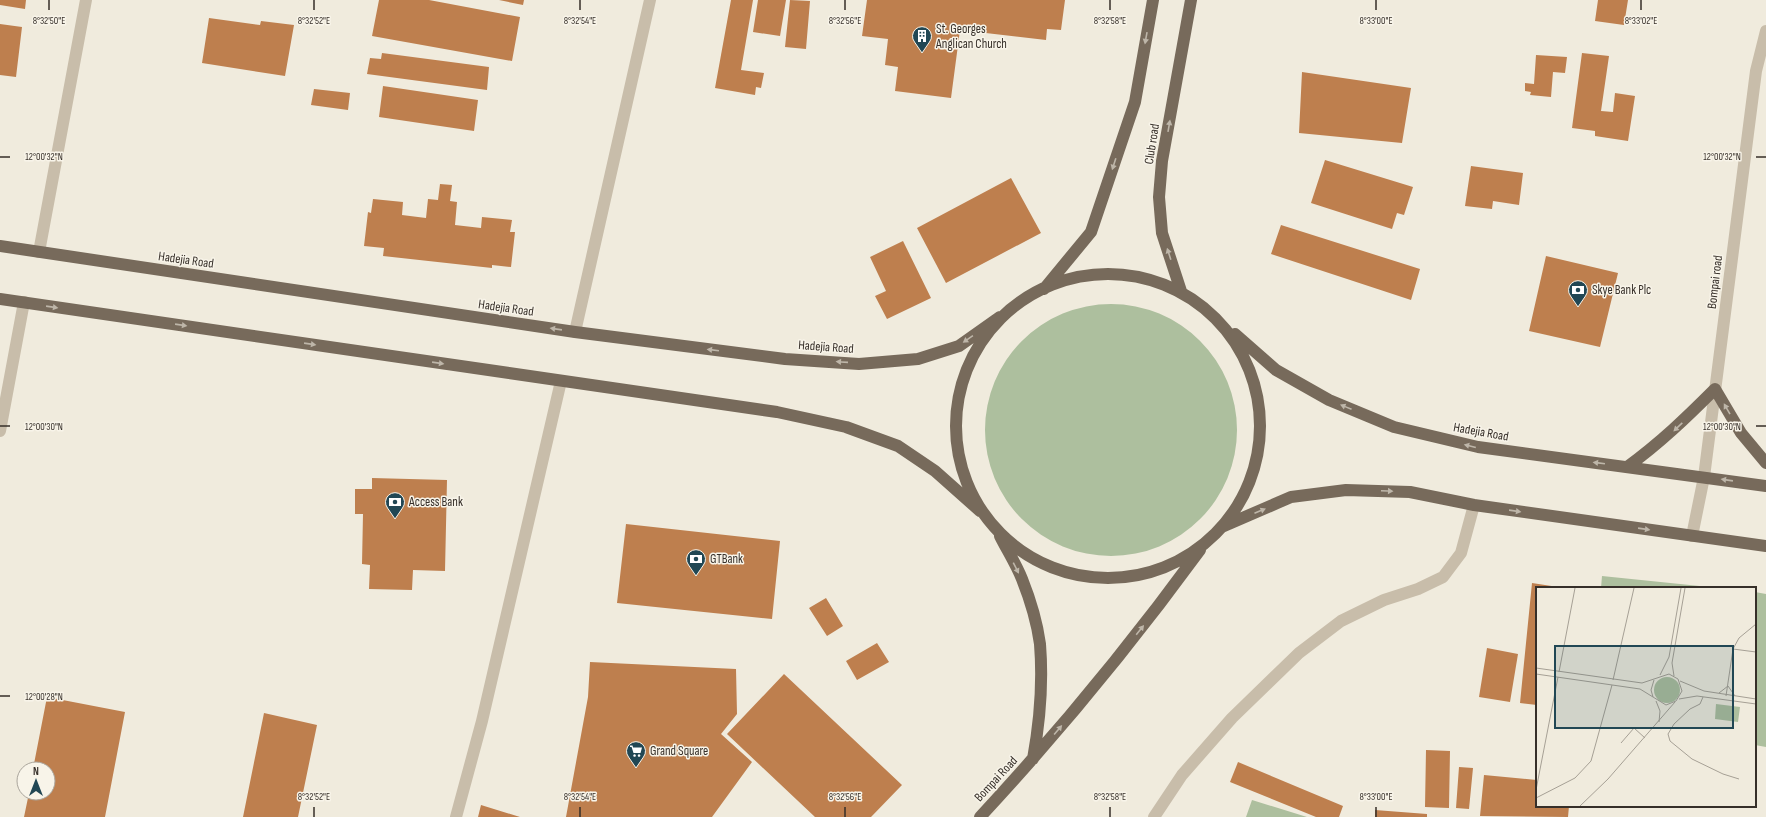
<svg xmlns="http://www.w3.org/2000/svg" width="1766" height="817" font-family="'Sofia Sans Condensed',sans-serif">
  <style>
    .green { fill: #adbf9e }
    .building { fill: #be7f4e }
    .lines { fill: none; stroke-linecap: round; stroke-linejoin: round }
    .minor { stroke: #c8bdaa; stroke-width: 12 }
    .major { stroke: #776a5b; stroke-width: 12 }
    .oneway { fill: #beb6a9 }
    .ticks { fill: none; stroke: #362f29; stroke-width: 1.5 }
    .labels { text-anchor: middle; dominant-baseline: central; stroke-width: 3; stroke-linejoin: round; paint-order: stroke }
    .poi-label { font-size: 13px; fill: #362f29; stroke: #f8f4e9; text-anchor: start }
    .street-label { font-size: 13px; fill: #362f29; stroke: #f8f4e9 }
    .inset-road { fill: none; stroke: #a6a095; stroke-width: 1 }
    .view { fill: #214754; fill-opacity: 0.15; stroke: #214754; stroke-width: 2 }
    .inset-edge { fill: none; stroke: #362f29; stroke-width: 2 }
    .ticks-label { font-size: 10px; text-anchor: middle; fill: #362f29; stroke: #f8f4e9; stroke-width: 3; stroke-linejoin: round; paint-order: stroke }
  </style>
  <rect width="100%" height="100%" fill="#f0ebdd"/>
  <path class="green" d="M985 430a126 126 0 1 1 252 0a126 126 0 1 1-252 0Z
    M1602,576L1719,588H1601Z
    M1755,592L1766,594V747L1755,745Z
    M1252,800L1307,817H1246Z"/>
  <path class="building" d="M0,0H26L25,9L0,5Z
    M379,0H429L520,17L512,61L372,36Z
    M499,0H524L523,5Z
    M731,0H753L741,70L764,73L761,88L756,87L755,95L715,88Z
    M758,0H786L780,36L753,32Z
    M790,0L810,1L806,49L785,47Z
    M867,0H1065L1061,30L1047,29L1046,40L960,30L951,98L895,91L898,67L885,65L888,39L862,36Z
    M1598,0H1628L1624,25L1595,21Z
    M209,18L260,25L261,21L294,25L285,76L202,63Z
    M0,24L22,27L16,77L0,75Z
    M382,53L489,67L487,90L367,74L370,58L381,59Z
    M1582,53L1609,56L1601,111L1613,112L1615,93L1635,96L1628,141L1595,136V131L1572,128Z
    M1536,55L1567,57L1565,73L1553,72L1551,97L1530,95L1531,92L1525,91V83L1534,84Z
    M1302,72L1411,88L1402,143L1299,133Z
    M383,86L478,100L474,131L379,117Z
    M314,89L350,93L348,110L311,105Z
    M1325,160L1413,187L1404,215L1397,213L1392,229L1311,203Z
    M1471,166L1523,173L1519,205L1493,201L1492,209L1465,206Z
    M1011,178L1041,233L946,283L917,228Z
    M440,184L452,185L450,201L457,202L455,225L481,228L482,217L512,220L510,232H515L511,267L492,265V268L383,256L384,248L364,246L368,212L371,213L373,199L403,202L402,215L426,218L428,199L438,200Z
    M1281,225L1420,269L1411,300L1271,254Z
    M903,241L931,298L887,319L875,296L886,291L870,257Z
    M1546,256L1618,273L1600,347L1529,331Z
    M372,478L447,480L445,571L413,570L412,590L369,589L370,565L362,564L363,514H355V489H372Z
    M626,524L780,541L772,619L617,603Z
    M1532,583L1558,587L1537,588V705L1520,703Z
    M826,598L843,626L827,636L809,608Z
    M877,643L889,662L857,680L846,661Z
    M1487,648L1518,654L1510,702L1479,697Z
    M590,662L736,669L737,714L721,734L752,762L712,817H566L588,697Z
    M784,674L902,785L871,817H815L727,734Z
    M47,697L125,712L105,817H24L29,793H48V769H33Z
    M264,713L317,725L298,817H243Z
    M1426,750L1450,751L1449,808L1425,807Z
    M1238,762L1343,806L1339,817H1316L1230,782Z
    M1459,767L1473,768L1469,809L1456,808Z
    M1484,775L1537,780V806H1569L1568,817L1480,816Z
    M481,805L520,817H478Z
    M1375,810L1427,814V817H1375Z"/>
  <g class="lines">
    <path class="minor" d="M39,252L86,0
      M575,332L650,0
      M0,431L24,302
      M1692,536L1704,477L1756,71L1766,31
      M456,817L482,721L561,381
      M1154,817L1182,775L1232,718L1299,653L1341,621L1384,600L1418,589L1443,577L1461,553L1474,505"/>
    <path class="major" d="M0,246L575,332L785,359L859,364L918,359L959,346L1000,317
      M956 426a152 152 0 1 1 304 0a152 152 0 1 1-304 0Z
      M1044,289L1091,232L1135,102L1153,0
      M1181,291L1162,233L1159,197L1162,161L1191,0
      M0,299L777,412L846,427L898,446L935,471L980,511
      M1235,334L1276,370L1329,400L1394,427L1478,447L1766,486
      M1627,467C1660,443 1686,418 1715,389L1741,433L1766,463
      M1224,526L1291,497L1346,490L1410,492L1474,505L1766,546
      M1000,536C1007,550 1016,564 1022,579C1030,599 1037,622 1040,644C1043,682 1040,721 1033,759
      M980,817C1059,732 1132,643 1200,550"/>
  </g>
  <defs><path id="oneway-solid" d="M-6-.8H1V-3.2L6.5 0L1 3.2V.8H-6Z"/></defs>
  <g class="oneway">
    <use href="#oneway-solid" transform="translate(1146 38) rotate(100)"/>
    <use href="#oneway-solid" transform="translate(1169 126) rotate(-80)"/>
    <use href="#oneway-solid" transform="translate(1114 164) rotate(108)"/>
    <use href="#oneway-solid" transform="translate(1169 254) rotate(-108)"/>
    <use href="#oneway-solid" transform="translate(52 307) rotate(8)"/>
    <use href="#oneway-solid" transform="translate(181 325) rotate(8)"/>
    <use href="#oneway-solid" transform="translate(556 329) rotate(-172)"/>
    <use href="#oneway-solid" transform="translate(968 339) rotate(145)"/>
    <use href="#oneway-solid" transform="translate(310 344) rotate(8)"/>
    <use href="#oneway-solid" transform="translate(713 350) rotate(-173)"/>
    <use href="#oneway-solid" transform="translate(842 362) rotate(-176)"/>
    <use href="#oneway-solid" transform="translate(438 363) rotate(8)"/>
    <use href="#oneway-solid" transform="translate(1346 407) rotate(-158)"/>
    <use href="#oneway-solid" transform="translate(1727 409) rotate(-120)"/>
    <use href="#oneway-solid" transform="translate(1678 427) rotate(136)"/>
    <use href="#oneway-solid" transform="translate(1470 446) rotate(-166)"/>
    <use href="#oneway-solid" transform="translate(1599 463) rotate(-173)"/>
    <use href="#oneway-solid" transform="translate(1727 480) rotate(-172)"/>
    <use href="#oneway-solid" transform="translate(1387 491) rotate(2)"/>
    <use href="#oneway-solid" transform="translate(1260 511) rotate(-23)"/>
    <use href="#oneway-solid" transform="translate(1515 511) rotate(8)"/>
    <use href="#oneway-solid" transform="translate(1644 529) rotate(8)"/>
    <use href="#oneway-solid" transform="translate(1016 568) rotate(63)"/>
    <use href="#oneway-solid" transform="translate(1140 630) rotate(-51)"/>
    <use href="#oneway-solid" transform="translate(1058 730) rotate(-50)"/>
  </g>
  <path class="ticks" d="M49,0V10M314,0V10M580,0V10M845,0V10M1110,0V10M1376,0V10M1641,0V10M0,157H10M1756,157H1766M0,426H10M1756,426H1766M0,696H10M314,807V817M580,807V817M845,807V817M1110,807V817M1376,807V817"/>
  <defs>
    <symbol id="building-pin" viewBox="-11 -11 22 30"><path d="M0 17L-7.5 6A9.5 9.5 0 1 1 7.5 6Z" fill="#214754" stroke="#f8f4e9"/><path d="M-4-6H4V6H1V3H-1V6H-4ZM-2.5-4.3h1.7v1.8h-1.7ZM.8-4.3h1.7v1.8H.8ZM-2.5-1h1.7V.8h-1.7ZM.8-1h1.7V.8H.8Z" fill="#fff"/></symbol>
    <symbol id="bank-pin" viewBox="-11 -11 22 30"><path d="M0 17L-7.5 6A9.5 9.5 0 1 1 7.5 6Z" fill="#214754" stroke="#f8f4e9"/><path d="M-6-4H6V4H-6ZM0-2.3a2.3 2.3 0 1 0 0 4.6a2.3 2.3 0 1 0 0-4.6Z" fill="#fff"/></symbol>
    <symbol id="supermarket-pin" viewBox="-11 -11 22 30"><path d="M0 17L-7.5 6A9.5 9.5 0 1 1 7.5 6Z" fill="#214754" stroke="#f8f4e9"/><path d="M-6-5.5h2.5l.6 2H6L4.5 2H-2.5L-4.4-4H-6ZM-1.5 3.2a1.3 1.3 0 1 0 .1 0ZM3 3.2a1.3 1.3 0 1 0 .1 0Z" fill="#fff"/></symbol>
  </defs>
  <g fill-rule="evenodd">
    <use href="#building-pin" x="911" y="25" width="22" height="30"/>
    <use href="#bank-pin" x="1567" y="279" width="22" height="30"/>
    <use href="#bank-pin" x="384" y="491" width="22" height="30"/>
    <use href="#bank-pin" x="685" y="548" width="22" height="30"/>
    <use href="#supermarket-pin" x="625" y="740" width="22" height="30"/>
  </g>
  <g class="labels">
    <g class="poi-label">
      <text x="936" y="29">St. Georges<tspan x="936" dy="15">Anglican Church</tspan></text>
      <text x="1592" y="290">Skye Bank Plc</text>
      <text x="409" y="502">Access Bank</text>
      <text x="710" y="559">GTBank</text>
      <text x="650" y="751">Grand Square</text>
    </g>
    <g class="street-label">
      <text transform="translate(1152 144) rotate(-81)">Club road</text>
      <text transform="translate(186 260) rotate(8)">Hadejia Road</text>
      <text transform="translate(1715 282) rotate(-83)">Bompai road</text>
      <text transform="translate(506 308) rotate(8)">Hadejia Road</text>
      <text transform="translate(826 347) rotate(4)">Hadejia Road</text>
      <text transform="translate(1481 432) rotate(10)">Hadejia Road</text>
      <text transform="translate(996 779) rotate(-47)">Bompai Road</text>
    </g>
  </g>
  <g transform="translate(1536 587)">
    <rect width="220" height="220" fill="#f0ebdd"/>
    <path d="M118 103a13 13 0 1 1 26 0a13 13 0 1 1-26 0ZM180,117L204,120L202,135L179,132Z" fill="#adbf9e"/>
    <path class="inset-road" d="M197,62L220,65M0,81L106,96L133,87L142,92L146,104L140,114L130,118L104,102L0,87M23,85L39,1M124,88L133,70L145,1M138,89L136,76L149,1M77,93L98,1M144,94L168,104L220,112M183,106L192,99L199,109M190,109L197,62L203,51L220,37M117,110L115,103L118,93M167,110L164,117L154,122L138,137L132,147L134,154L156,172L187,187L203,192M143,112L161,109L220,117M120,114L124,124L123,135M85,156L98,141L109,151M0,203L22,90M0,211L39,191L55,174L76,98M44,219L72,192L139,115"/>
    <path class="view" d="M19,59H197V141H19Z"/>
    <rect width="220" height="220" class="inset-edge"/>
  </g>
  <g class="ticks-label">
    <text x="49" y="24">8°32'50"E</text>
    <text x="314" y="24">8°32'52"E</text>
    <text x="580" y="24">8°32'54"E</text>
    <text x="845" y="24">8°32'56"E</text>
    <text x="1110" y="24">8°32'58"E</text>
    <text x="1376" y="24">8°33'00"E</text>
    <text x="1641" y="24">8°33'02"E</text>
    <text x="44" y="160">12°00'32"N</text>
    <text x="1722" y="160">12°00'32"N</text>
    <text x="44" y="430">12°00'30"N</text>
    <text x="1722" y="430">12°00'30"N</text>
    <text x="44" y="700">12°00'28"N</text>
    <text x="314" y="800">8°32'52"E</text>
    <text x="580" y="800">8°32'54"E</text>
    <text x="845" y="800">8°32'56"E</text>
    <text x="1110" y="800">8°32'58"E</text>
    <text x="1376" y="800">8°33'00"E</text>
  </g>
  <g transform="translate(36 781)"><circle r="19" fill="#f8f4e9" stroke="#aaa59c"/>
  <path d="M0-3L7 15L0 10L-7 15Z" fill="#214754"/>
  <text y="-6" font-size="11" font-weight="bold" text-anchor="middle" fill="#362f29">N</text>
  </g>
</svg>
